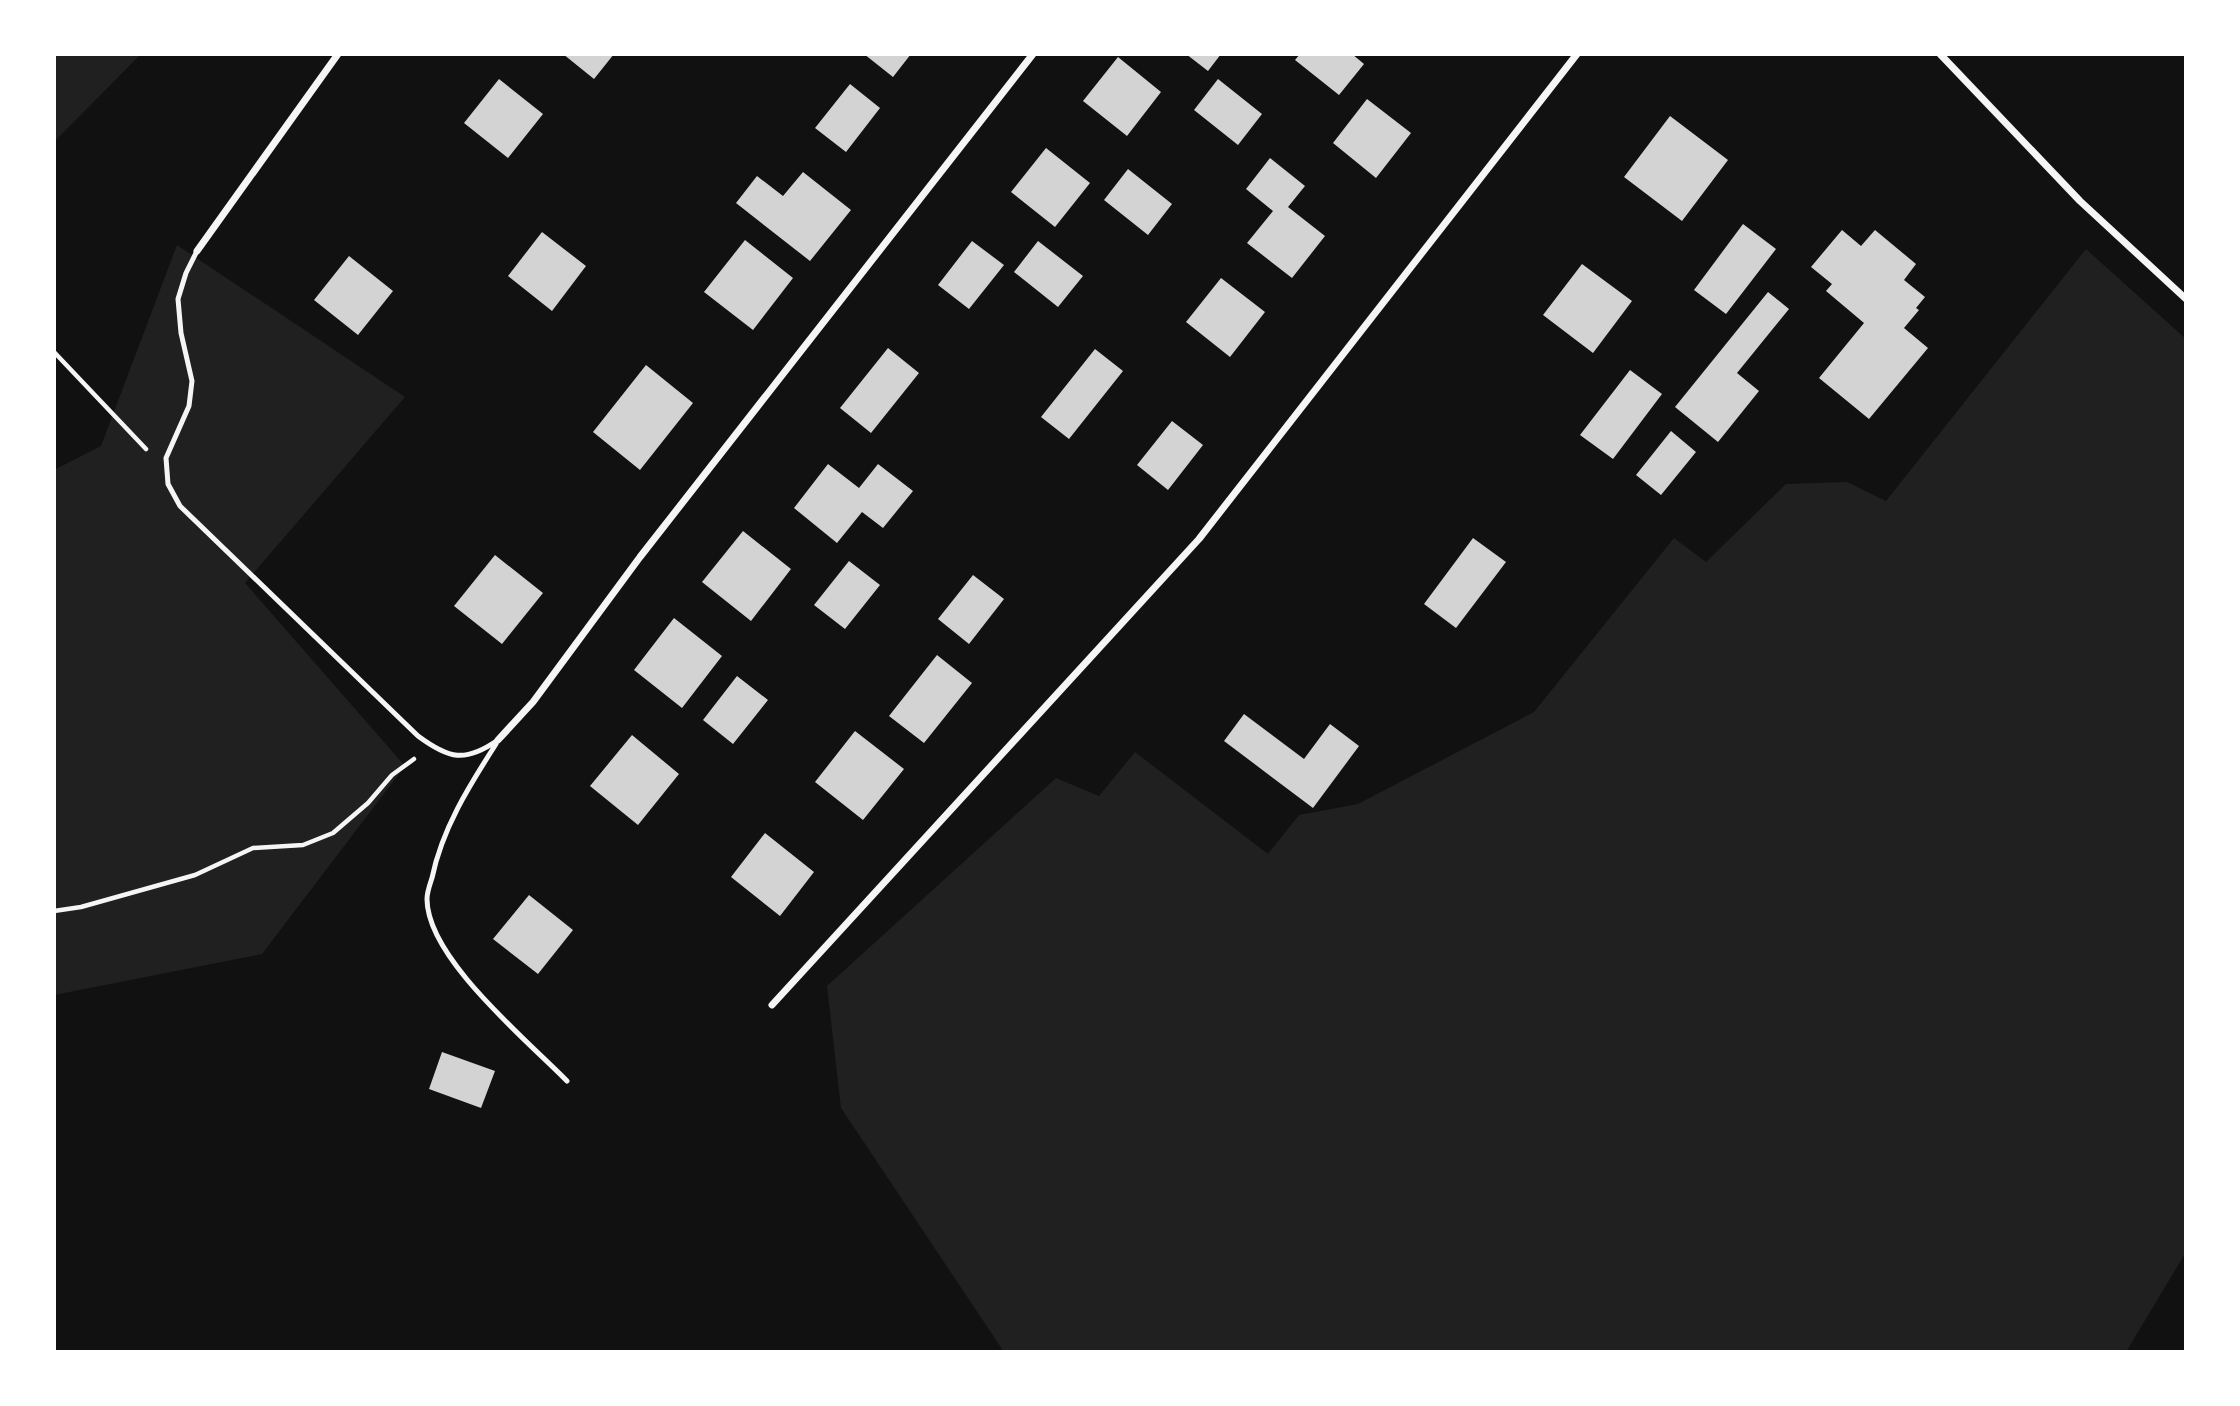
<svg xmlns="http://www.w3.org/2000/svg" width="2240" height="1406" font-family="Manrope,sans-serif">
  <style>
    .green { fill: #202020 }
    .building { fill: #d3d3d3 }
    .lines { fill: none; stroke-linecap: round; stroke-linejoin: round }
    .path { stroke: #f5f5f5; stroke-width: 4.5 }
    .service { stroke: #f5f5f5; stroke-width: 5 }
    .minor { stroke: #f5f5f5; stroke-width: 7 }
  </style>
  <rect width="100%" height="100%" fill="#111"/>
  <path class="green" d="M54,54H141L54,142Z
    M177,245L405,397L245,583L405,766L262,954L54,995V470L101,446Z
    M2086,249L2186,339V1252L2126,1352H1004L841,1108L827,986L1056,778L1099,796L1135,752L1268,854L1299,815L1358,804L1534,712L1674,538L1706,562L1786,484L1847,482L1886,501Z"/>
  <path class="building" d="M563,54H614L594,79Z
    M864,54H911L893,77Z
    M1186,54H1221L1208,71Z
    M1300,54H1352L1364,64L1339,95L1295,60Z
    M1118,57L1161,92L1127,136L1083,101Z
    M499,79L543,114L508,158L464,123Z
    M1218,79L1262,114L1238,145L1194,110Z
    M850,84L880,108L846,152L815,128Z
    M1367,99L1411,133L1376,178L1333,143Z
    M1670,116L1728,160L1682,221L1624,177Z
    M1046,148L1090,183L1055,227L1011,192Z
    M1270,158L1305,186L1288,207L1325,236L1292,278L1247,243L1273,211L1246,189Z
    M1128,169L1172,204L1148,235L1104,200Z
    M803,172L851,210L810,261L736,203L757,176L783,196Z
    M1743,224L1776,249L1726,314L1694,290Z
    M1842,230L1861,246L1875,230L1916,264L1904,280L1925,297L1916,308L1919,310L1904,328L1928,348L1869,419L1819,378L1864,323L1826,291L1832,284L1811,267Z
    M542,232L586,266L552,311L508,276Z
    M745,240L793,278L753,330L704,292Z
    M972,241L1004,265L969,309L938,285Z
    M1038,241L1083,276L1058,307L1014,272Z
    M349,256L393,291L358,335L314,300Z
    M1582,264L1632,301L1593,353L1543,315Z
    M1221,278L1265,312L1230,357L1186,322Z
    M1768,292L1789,309L1737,373L1759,391L1718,442L1675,407Z
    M888,348L919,373L871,433L840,408Z
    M1095,349L1123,371L1069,439L1041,417Z
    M646,365L693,403L640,470L593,432Z
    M1630,370L1662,394L1613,459L1580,435Z
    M1172,421L1203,445L1168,490L1137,465Z
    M1671,431L1696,452L1661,495L1636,475Z
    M828,464L859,488L878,464L913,491L883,528L862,512L837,543L794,508Z
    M743,531L791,569L751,621L702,582Z
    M1473,538L1506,562L1456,628L1424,604Z
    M495,555L543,593L502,644L454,606Z
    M849,561L880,585L845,629L814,605Z
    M973,575L1004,599L969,644L938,619Z
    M674,618L722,656L682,708L634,670Z
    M937,655L972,683L924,743L889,716Z
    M737,676L768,700L733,744L703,720Z
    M1244,714L1304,759L1330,724L1359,746L1313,808L1224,741Z
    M855,731L904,769L863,820L815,782Z
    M632,735L679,774L638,825L590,786Z
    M765,833L814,872L780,916L731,877Z
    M529,895L573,930L538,974L493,939Z
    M442,1052L495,1071L481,1108L429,1089Z"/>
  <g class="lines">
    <path class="path" d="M54,352L146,449
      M54,911L81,907L195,875L253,848L303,845L333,833L368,803L392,775L414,759"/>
    <path class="service" d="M197,251L186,273L178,299L181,333L192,381L189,406L166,458L168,484L180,506L418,736C449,759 465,763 498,740
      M496,744C469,786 442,829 432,878C430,884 427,892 427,899C427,958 527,1040 567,1081"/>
    <path class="minor" d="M1940,54L2080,201L2186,299
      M197,251L338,54
      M498,740L533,702L640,557L1033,54
      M772,1005L1199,539L1577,54"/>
  </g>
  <rect width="2240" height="1406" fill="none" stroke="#ffffff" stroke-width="112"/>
</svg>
